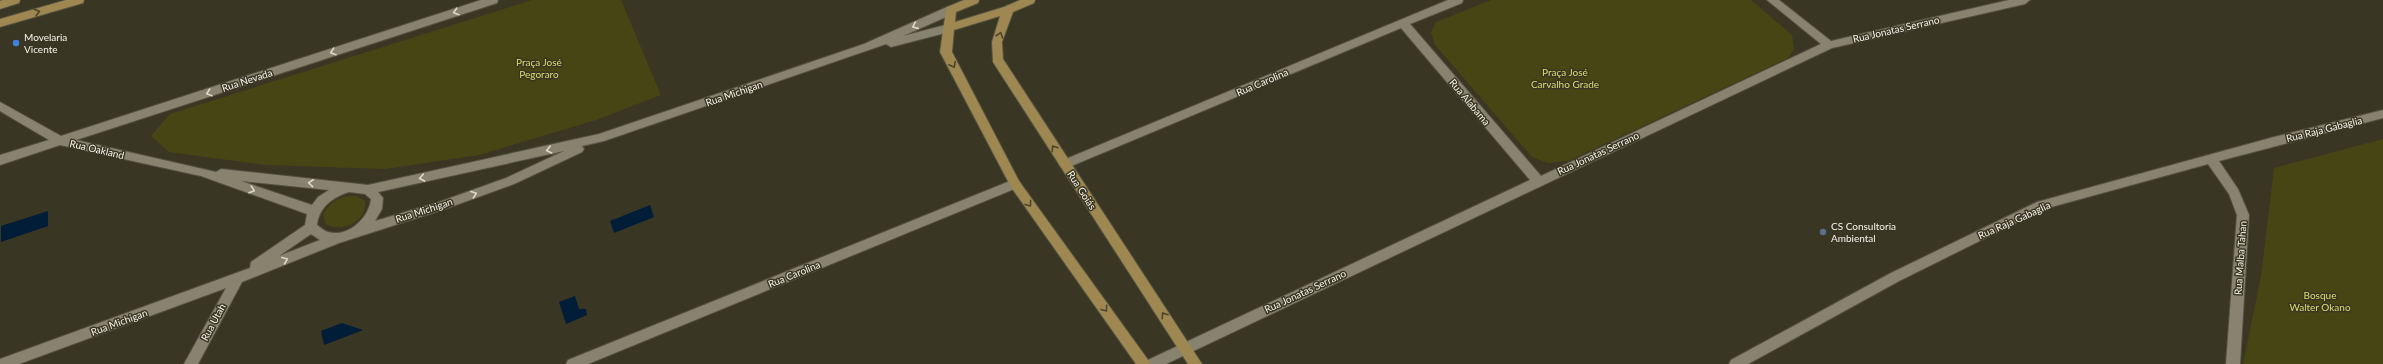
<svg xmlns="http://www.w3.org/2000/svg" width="2383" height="364" font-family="Lato,sans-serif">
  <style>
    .green { fill: #464614 }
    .water { fill: #011d38 }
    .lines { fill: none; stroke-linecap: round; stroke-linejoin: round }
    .minor-casing { stroke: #545241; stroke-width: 2 }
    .secondary-casing { stroke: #545241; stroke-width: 2 }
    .minor { fill: #87836f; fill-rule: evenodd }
    .secondary { fill: #9e8750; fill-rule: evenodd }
    .oneway { stroke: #4d462d }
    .oneway2 { stroke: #dbd8cb }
    .shop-dot { fill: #3f7fe0; stroke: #393624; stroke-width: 1.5 }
    .service-dot { fill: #5c6f8a; stroke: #393624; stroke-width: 1.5 }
    .labels { text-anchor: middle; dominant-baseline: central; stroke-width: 3; stroke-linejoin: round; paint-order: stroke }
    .street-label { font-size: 10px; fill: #f7f5ea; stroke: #393624 }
    .poi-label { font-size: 10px; fill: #f7f5ea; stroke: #393624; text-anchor: start }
    .park-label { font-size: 10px; fill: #dbde6e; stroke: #393624 }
  </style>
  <rect width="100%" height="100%" fill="#393624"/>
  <path class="green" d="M532,0H621L661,95L596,120L479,155L385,169L265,165L169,152L151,136L170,114Z
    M1491,0H1751L1792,35L1794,49L1788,58L1568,161L1548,163L1532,157L1435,45L1431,32L1436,22Z
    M2383,139V364H2243L2261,276L2274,168Z
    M357,196L365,201C368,221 341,234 326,224L323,215C329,201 342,195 357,196Z"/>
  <path class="water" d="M650,205L654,217L614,233L610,221Z
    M48,211V226L1,242V226Z
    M575,296L579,309H586L587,315L566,324L559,302Z
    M342,323L363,330L324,345L321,331Z"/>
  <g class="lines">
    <defs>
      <path id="minor" d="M481,0H498L497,3L76,140L216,172L221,169L368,185L599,134L864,44L947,7L951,6L956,10L955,13L903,36L949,24L953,25L954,28L953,31L891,47L886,44L604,141L582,146L584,149L582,152L514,184L445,209L339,243L242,282L198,364H184L226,288L19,364H0V359L250,268L251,262L305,225L307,214L201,176L60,145L0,165V155L49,140L0,111V102L61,136ZM564,151L506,178L439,202L375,221L382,209L383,198L378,192ZM241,181L329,190L318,197L312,205ZM349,192L365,194L371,199C369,218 348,238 328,232C324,231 320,227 317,225C319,207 333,197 349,192ZM311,234L320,240L279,256Z
        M1448,0H1463L1462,3L1410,24L1541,176L1821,44L1767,0H1779L1831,41L2009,0H2030L2025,4L1832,48L1166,364H1146L1148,360L1530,180L1401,28L1069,167H1061L1059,164L1061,161Z
        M2383,110V118L2219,161L2238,189L2249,215L2240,364H2226L2237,215L2229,194L2208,164L2044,209L1899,281L1748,364H1729L1731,360L1891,273L2037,202L2274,137Z
        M1015,179L1019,181L1021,184L1019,187L588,364H566L568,360Z"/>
      <path id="secondary" d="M3,0H20L19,3L0,9V1Z
        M66,0H84L83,3L0,27V19Z
        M964,0H979L978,3L956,12L955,22L1004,7L1020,0H1035L1034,3L1013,12L1002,42L1003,59L1202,364H1188L993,62L992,42L1000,16L954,30L952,52L1019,181L1151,364H1136L1011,187L940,52L946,10L947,7Z"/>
    </defs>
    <use href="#minor" class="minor-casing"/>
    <use href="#secondary" class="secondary-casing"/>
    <use href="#minor" class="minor"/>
    <use href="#secondary" class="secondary"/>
  </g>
  <defs><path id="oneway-chevron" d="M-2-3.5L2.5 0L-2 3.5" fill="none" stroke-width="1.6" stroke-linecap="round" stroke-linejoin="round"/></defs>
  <g class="oneway">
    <use href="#oneway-chevron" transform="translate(37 12) rotate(-16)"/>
    <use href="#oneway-chevron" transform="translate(1000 35) rotate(-71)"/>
    <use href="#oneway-chevron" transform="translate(953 65) rotate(63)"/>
    <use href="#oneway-chevron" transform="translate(1054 148) rotate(-123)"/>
    <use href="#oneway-chevron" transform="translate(1029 204) rotate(54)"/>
    <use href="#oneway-chevron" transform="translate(1105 309) rotate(54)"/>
    <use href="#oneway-chevron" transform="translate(1164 315) rotate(-123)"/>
  </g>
  <g class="oneway2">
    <use href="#oneway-chevron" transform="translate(456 12) rotate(162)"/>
    <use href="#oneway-chevron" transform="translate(915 26) rotate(156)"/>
    <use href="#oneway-chevron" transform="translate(333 52) rotate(162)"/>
    <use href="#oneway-chevron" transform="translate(209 93) rotate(162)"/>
    <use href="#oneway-chevron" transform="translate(549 150) rotate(167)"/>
    <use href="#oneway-chevron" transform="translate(422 178) rotate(169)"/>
    <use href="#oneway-chevron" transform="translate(311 183) rotate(-174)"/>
    <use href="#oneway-chevron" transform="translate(252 190) rotate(19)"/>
    <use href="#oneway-chevron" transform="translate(474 194) rotate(-20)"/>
    <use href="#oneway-chevron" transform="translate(285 260) rotate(-22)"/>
  </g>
  <circle class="shop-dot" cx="16" cy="43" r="4"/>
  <circle class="service-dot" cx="1823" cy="232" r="4"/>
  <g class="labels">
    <g class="street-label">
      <text transform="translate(1896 29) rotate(-13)">Rua Jonatas Serrano</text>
      <text transform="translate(247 80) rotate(-18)">Rua Nevada</text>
      <text transform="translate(1262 82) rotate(-23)">Rua Carolina</text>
      <text transform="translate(734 93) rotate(-19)">Rua Michigan</text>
      <text transform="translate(1470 102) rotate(50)">Rua Alabama</text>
      <text transform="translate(2324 129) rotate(-14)">Rua Raja Gabaglia</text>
      <text transform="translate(97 149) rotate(13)">Rua Oakland</text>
      <text transform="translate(1598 153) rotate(-25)">Rua Jonatas Serrano</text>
      <text transform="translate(1082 190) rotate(57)">Rua Goiás</text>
      <text transform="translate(424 210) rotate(-18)">Rua Michigan</text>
      <text transform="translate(2014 220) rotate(-24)">Rua Raja Gabaglia</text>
      <text transform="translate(2240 258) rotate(-86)">Rua Malba Tahan</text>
      <text transform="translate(794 274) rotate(-22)">Rua Carolina</text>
      <text transform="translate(1305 291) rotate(-25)">Rua Jonatas Serrano</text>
      <text transform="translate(119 322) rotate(-20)">Rua Michigan</text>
      <text transform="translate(213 322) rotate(-62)">Rua Utah</text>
    </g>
    <g class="poi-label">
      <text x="24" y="37">Movelaria<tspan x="24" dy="12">Vicente</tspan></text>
      <text x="1831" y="226">CS Consultoria<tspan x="1831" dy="12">Ambiental</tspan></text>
    </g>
    <g class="park-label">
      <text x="539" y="62">Praça José<tspan x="539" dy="12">Pegoraro</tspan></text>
      <text x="1565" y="72">Praça José<tspan x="1565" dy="12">Carvalho Grade</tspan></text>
      <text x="2320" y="295">Bosque<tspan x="2320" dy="12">Walter Okano</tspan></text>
    </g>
  </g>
</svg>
